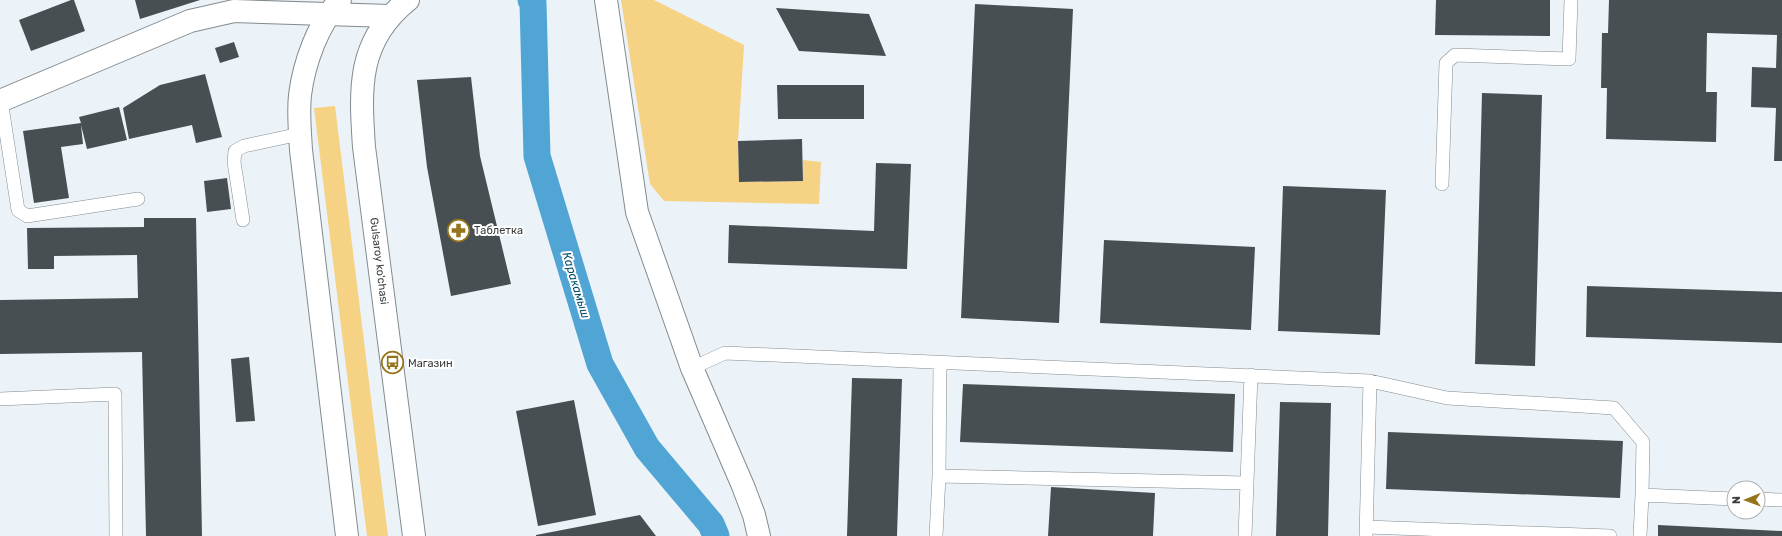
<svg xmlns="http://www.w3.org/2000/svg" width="1782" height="536" font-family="Rubik,sans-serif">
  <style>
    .green { fill: #f5d284 }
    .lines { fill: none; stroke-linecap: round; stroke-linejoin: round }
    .canal { stroke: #51a5d4; stroke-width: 27 }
    .building { fill: #484f53 }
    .lane-casing { stroke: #838b8f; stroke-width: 14 }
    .street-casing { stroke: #838b8f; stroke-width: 24 }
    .secondary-casing { stroke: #838b8f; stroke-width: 24 }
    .lane { stroke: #fff; stroke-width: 13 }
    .street { stroke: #fff; stroke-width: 22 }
    .secondary { stroke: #fff; stroke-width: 22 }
    .labels { text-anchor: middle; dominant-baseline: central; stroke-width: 4; stroke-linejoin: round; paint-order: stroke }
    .poi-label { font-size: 11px; fill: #393c3e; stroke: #fff; text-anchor: start }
    .street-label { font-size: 11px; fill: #393c3e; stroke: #fff }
    .water-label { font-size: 12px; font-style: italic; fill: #064d6d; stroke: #fff }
  </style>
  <rect width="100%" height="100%" fill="#ebf3f8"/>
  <path class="green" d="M621,0H654L744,45L738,141L739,182L803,181V160L821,162L819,204L664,201L650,184Z
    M335,106L388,536H367L314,108Z"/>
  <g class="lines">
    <path class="canal" d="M531,0L533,3L537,156L600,364L647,448L711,524L716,536"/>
  </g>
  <path class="building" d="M71,0H74L85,31L31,51L19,20Z
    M135,0H200L140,19Z
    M1436,0H1550V36L1435,35Z
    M1609,0H1782V161H1774L1776,108L1751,107L1752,67L1776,68L1777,35L1707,33L1706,92H1717L1716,142L1606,139L1607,88H1601L1602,33H1608Z
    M975,4L1073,9L1059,323L961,318Z
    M776,8L869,14L886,56L799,51Z
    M234,42L239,57L220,63L215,48Z
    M205,74L222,137L196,143L192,125L129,139L123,108L160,85Z
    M471,77L480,156L511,284L451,296L427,167L417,80Z
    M777,85H864V119H778Z
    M1482,93L1542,95L1535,366L1475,364Z
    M119,107L127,140L87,149L81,125L83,144L61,147L69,198L34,203L23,131L81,123L79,117Z
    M802,139L803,181L739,182L738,141Z
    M876,163L911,164L907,269L728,263L729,225L874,231Z
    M227,178L231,209L207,212L204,181Z
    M1283,186L1386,190L1380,335L1278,331Z
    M144,218H196L202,536H146L142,352L0,354V300L138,298L137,255L54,256V269H28L27,228L144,227Z
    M1104,240L1255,247L1251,330L1100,323Z
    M1587,286L1782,292V343L1586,337Z
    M249,357L255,421L236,422L231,359Z
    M852,378L902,379L897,536H847Z
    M963,384L1235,394L1233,452L960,442Z
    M574,400L596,515L538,526L516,411Z
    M1280,402L1331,403L1328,536H1276Z
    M1388,432L1623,441L1620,498L1386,489Z
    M1051,487L1155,493L1153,536H1048Z
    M640,515L656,536H536V535Z
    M1658,525L1782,531V536H1658Z"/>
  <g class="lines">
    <defs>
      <path id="lane" d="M1,100L18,210L27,216L138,199
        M1442,184L1446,63L1455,55L1569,59L1571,0
        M243,220L234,162L235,151L244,146L300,134
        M692,368L725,353L1370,381L1447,398L1614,408L1643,442L1642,495L1734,499
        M0,399L115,394L116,536
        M939,476L1246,483
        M1758,499L1782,500
        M1367,527L1610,536
        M936,536L939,476L940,363
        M1245,536L1251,375
        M1366,536L1370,381
        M1640,536L1642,495"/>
      <path id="street" d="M606,0L637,212L692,368L743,486L754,515L759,536
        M0,101L190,21L234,11L390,16"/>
      <path id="secondary" d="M340,0C318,24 304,63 300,95C298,113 300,132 301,150L347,536
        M408,0C357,41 360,88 364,147L414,536"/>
    </defs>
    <use href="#lane" class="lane-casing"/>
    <use href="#street" class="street-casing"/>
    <use href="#secondary" class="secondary-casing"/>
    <use href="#lane" class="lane"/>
    <use href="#street" class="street"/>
    <use href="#secondary" class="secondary"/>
  </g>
  <defs>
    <symbol id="pharmacy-ring" viewBox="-11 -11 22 22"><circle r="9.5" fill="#fff" stroke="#95741c" stroke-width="1.5"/><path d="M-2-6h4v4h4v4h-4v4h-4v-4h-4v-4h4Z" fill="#95741c"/></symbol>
    <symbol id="bus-ring" viewBox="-11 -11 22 22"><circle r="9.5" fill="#fff" stroke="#95741c" stroke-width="1.5"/><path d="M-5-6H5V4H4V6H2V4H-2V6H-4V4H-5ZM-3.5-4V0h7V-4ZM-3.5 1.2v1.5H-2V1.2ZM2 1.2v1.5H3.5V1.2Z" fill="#95741c"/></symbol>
  </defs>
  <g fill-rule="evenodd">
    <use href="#pharmacy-ring" x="446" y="218" width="25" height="25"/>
    <use href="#bus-ring" x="380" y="350" width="25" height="25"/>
  </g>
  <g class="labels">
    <g class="poi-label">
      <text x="474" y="230">Таблетка</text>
      <text x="408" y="363">Магазин</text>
    </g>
    <g class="street-label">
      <text transform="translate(379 261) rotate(83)">Gulsaroy ko'chasi</text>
    </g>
    <g class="water-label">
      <text transform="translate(576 285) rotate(73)">Каракамыш</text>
    </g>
  </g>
  <g transform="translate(1746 500) rotate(269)"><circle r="19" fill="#ffffff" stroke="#b0b1b2"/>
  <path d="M0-3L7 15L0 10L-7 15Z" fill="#95741c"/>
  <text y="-6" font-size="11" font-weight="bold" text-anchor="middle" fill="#393c3e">N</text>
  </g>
</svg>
